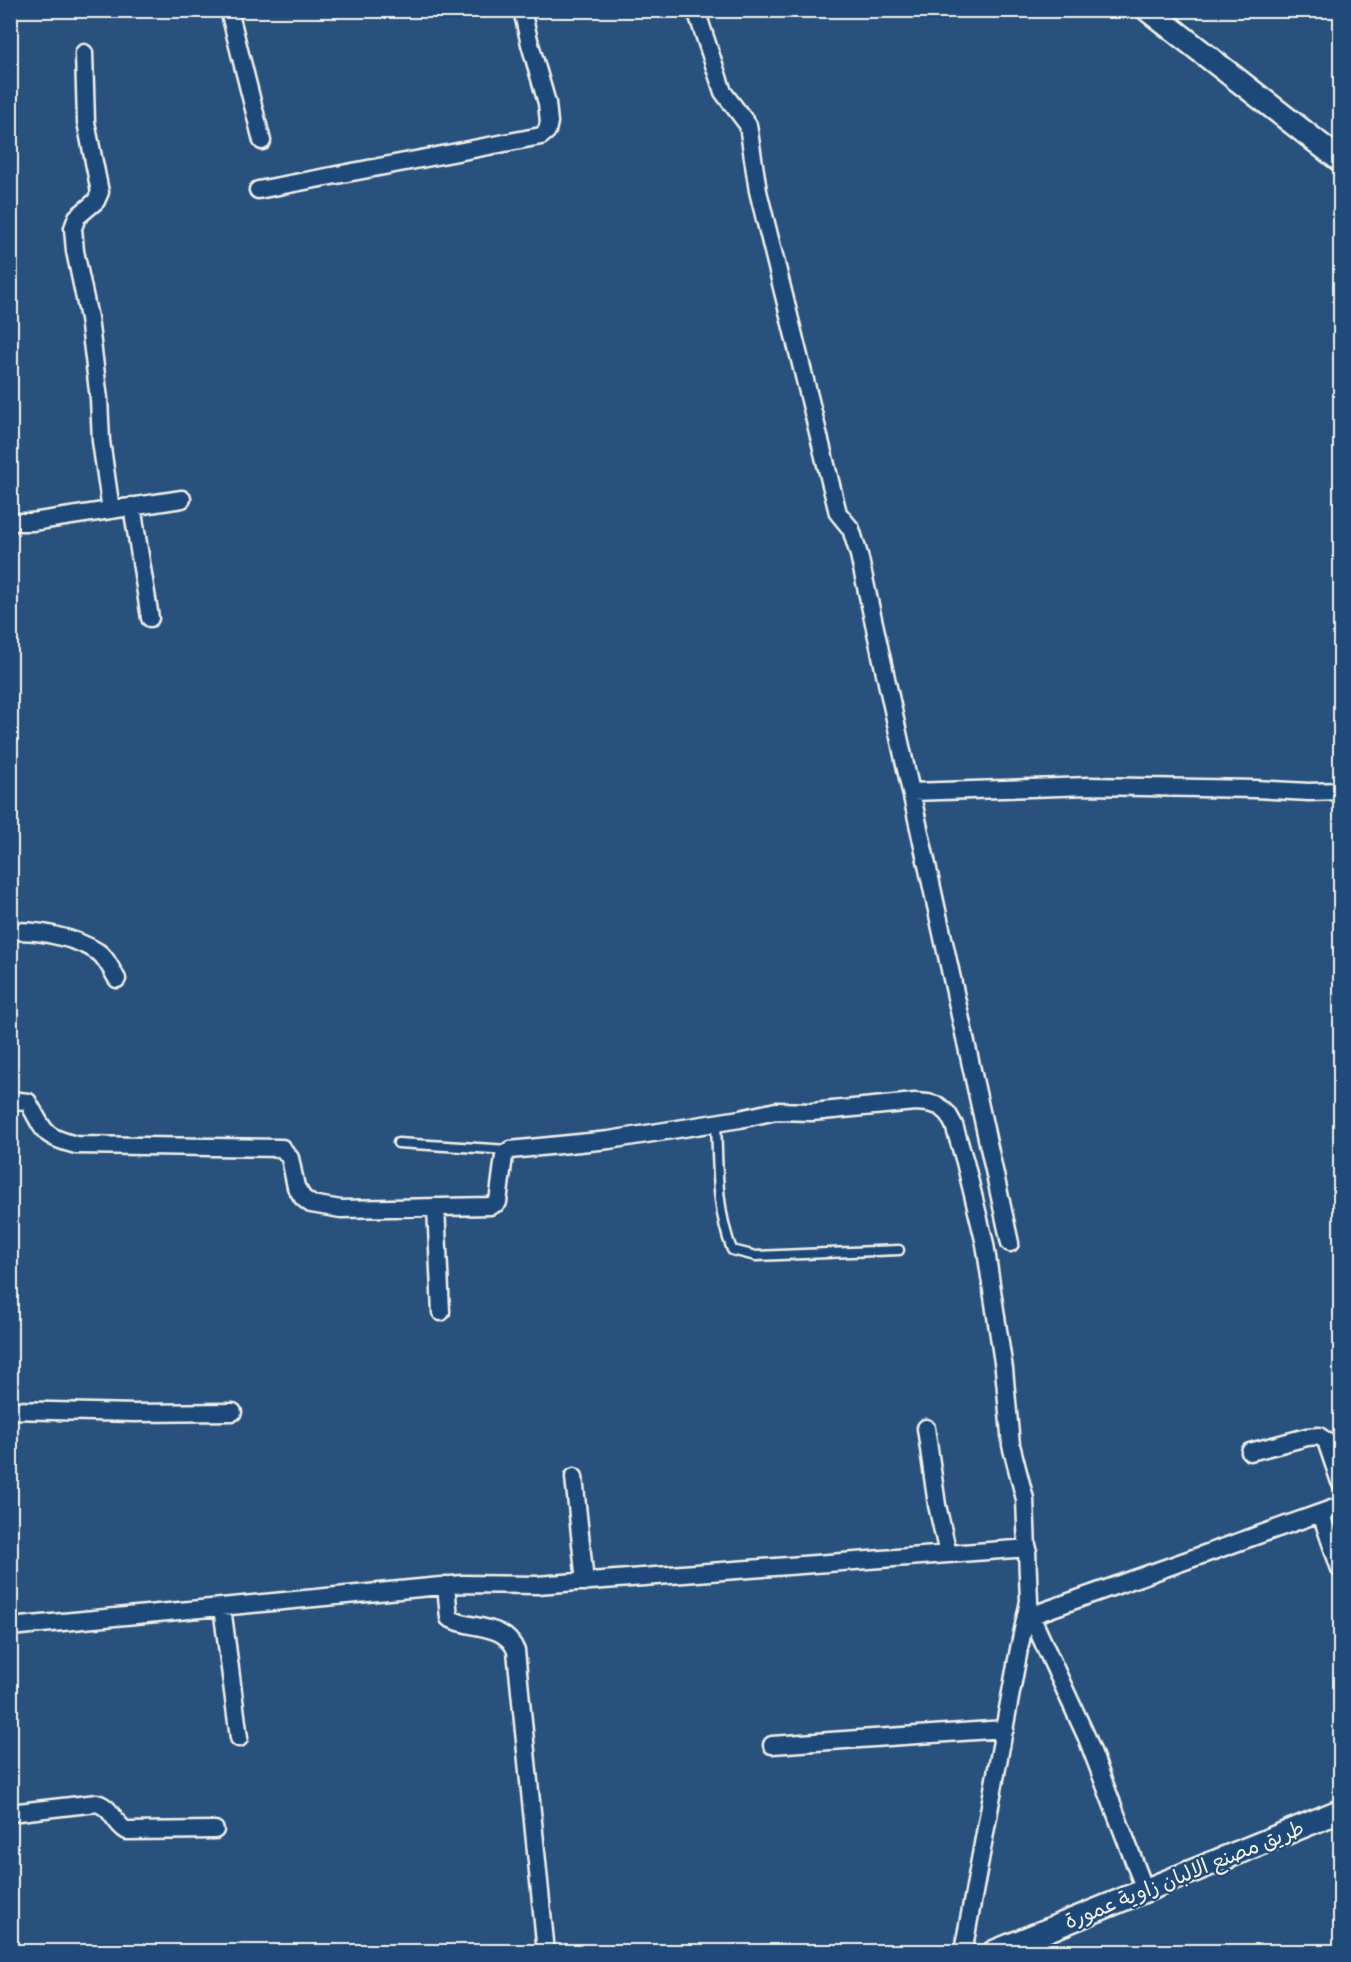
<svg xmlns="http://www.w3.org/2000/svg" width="1351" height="1962" font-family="Itim,'Playpen Sans Arabic',sans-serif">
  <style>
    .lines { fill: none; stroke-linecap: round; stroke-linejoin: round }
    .service-casing { stroke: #f4f1e8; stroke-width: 13 }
    .minor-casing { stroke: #f4f1e8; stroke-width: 21 }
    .secondary-casing { stroke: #f4f1e8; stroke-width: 27 }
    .service { stroke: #1f4a7a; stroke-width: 8 }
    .minor { stroke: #1f4a7a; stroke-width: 16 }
    .secondary { stroke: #1f4a7a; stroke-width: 22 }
    .labels { text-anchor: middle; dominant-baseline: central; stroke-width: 4.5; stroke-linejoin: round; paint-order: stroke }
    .street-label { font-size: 21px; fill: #f4f1e8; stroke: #1f4a7a }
  </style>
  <rect width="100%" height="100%" fill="#28517e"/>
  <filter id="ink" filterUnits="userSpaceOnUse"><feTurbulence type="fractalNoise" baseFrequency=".0167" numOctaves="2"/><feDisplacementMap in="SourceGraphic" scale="12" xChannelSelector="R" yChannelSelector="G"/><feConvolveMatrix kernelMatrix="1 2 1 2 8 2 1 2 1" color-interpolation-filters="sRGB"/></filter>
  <g filter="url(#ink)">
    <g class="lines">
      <defs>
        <path id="service" d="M716,1123C718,1166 716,1209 732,1250L756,1256L899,1250
          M398,1143L509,1150"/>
        <path id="minor" d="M229,10L262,141
          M696,10L723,92L748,125L758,191L838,513L851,529L859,555L1010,1243
          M84,53L86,122L100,192L96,201L77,217L73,228L75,251L89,318L99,399L101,441L111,510
          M258,190L541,136L547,131L549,122L547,103L530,44L522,10
          M132,506L150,618
          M10,522H32L182,499
          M911,792L1089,786L1255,789L1309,792L1340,791
          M10,932C36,929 77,938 98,952C106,957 112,971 117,979
          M10,1100L28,1102C45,1131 41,1136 76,1145L282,1148L290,1158L296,1187L303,1198L311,1204L341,1209L490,1206L498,1202L504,1156L510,1150L609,1140L740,1119L776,1111L812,1112L915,1102L928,1103L939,1106L948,1114L954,1125L965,1162L985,1244L1004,1369L1011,1445L1025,1499L1029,1601L1019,1649L963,1952
          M436,1207L441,1312
          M10,1410L135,1413L233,1412
          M926,1428L937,1505L948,1554
          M1250,1452L1307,1437L1319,1436L1326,1441L1340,1482
          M574,1477L585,1582
          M1321,1514L1340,1569
          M446,1585L449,1618C469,1630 505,1622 516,1651L546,1952
          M222,1607L239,1738
          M1031,1616L1087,1738L1145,1890
          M1027,1617L1340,1506
          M10,1627L462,1584L537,1585L1028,1548
          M772,1745L1005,1729
          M10,1813L97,1803C113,1808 114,1824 127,1831L215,1830"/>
        <path id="secondary" d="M1148,10L1340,160
          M994,1952L1340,1811"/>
      </defs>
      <use href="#service" class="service-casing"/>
      <use href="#minor" class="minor-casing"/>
      <use href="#secondary" class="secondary-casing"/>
      <use href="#service" class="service"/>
      <use href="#minor" class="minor"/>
      <use href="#secondary" class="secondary"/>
    </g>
  </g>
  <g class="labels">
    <g class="street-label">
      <text transform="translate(1184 1874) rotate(-22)">طريق مصنع الالبان زاوية عمورة</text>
    </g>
  </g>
  <rect width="1351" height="1962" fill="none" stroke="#1f4a7a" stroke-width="36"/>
  <rect x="18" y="18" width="1315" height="1926" fill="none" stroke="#f4f1e8" stroke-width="2" filter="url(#ink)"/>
</svg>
